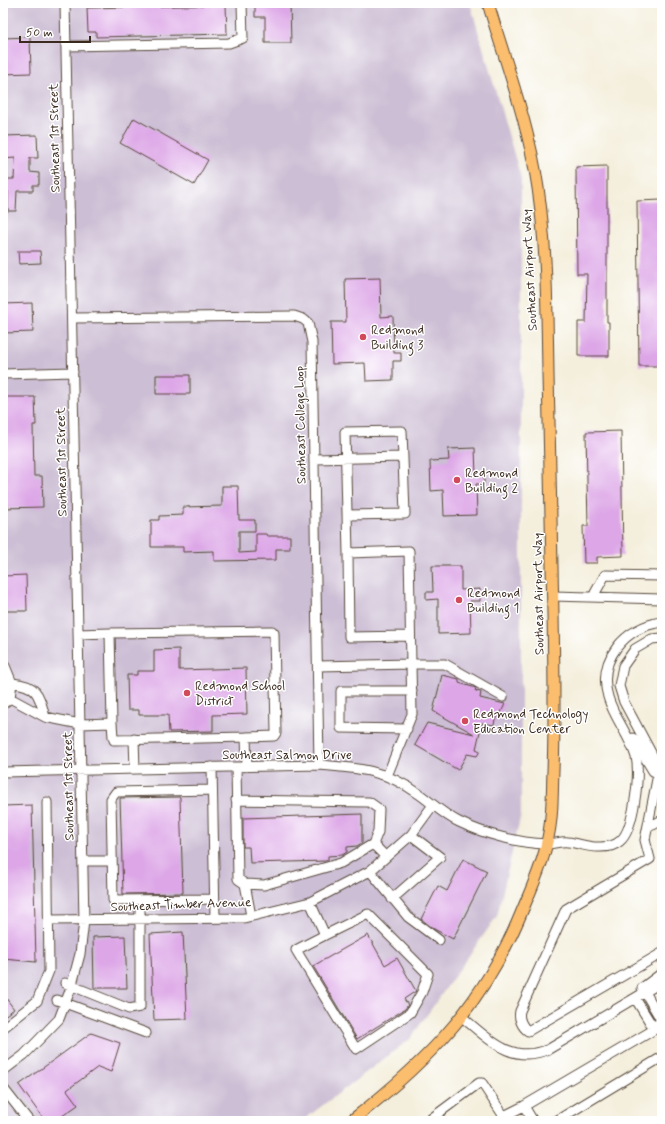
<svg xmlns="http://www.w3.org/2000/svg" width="665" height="1124" font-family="Mynerve,sans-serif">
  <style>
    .industrial { fill: #ccbed4 }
    .building { fill: #dda7e7 }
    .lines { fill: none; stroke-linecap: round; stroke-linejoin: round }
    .minor-casing { stroke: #57483b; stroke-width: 11 }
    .major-casing { stroke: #57483b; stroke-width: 13 }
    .minor { stroke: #fff; stroke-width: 9 }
    .major { stroke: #fbbd6e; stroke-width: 11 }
    .poi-dot { fill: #d1495b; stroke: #fff; stroke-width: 1.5 }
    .labels { text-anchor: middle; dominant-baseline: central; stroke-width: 3; stroke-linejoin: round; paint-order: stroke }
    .street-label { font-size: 13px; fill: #3b2a1e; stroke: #fff }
    .poi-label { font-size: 13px; fill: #3b2a1e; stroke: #fff; text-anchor: start }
  </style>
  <rect width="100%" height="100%" fill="#fff"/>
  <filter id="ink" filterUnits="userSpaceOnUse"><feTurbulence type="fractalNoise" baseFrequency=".025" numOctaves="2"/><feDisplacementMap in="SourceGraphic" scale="8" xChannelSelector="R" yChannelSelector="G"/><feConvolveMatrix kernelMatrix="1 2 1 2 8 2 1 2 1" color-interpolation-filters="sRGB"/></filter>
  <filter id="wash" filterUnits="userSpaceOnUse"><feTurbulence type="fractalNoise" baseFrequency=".012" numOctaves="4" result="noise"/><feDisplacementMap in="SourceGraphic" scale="16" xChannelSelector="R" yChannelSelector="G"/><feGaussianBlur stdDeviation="0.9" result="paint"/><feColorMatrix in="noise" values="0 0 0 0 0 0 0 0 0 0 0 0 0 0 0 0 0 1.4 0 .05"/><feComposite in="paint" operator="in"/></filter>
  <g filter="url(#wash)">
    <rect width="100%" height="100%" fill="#f4efdd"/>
    <path class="industrial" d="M3,3H470L521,178V814L497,916L410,1039L302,1121H3Z"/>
    <g id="blocks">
      <path class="building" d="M255,3H290L291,43H265V17H255Z
        M226,5L227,34L96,37V32H88L87,8Z
        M30,37L31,73L3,74V38Z
        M134,118L208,160L194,185L120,143Z
        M37,135L38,158H30V172L39,173V185H33V191H17L16,211H8V191L3,190V179H14L15,158L3,159V136Z
        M607,166V322H609V356H578V322H586L587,274H577L576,167Z
        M662,200V366H639L637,201Z
        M18,251H40L41,263L19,264Z
        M380,278L381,317L393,316L394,353H401V361H393V380L366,381L365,363L332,364L331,322H346L345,279Z
        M32,303L33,332L3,333V304Z
        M156,375H190V394H156Z
        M3,397H35L36,425H33L34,476H42L43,507L3,508Z
        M621,431L623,556L597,557V563H584L583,526H588L586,432Z
        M475,448L476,476L484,475V484H476L477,515L444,516L443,490L431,491L430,461L449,460L448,449Z
        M222,486H238L239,520H255V531H239V553L256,552V534H266L267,536H290V549H276V560L214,561V551L183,552V547H151V520H159V516L183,515V507L222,506Z
        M432,566H461V590L480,589V601H470L471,633L438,634V599L426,600V592H433Z
        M26,575L27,611H3V576Z
        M179,649V670L246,668L247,714L213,715V731L169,732L168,715H139V710H128L127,675H137V671H154V650Z
        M442,675L459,679V683L476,688L475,691L481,692L480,698L505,704L499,717L495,719L494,725L482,723L476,749L480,751L477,756L467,754L458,770L415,745L427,723L474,734L433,711Z
        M180,797L183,893L123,894L120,798Z
        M32,805L36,962L3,959V806Z
        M362,814V843L357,846L347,847V852L342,855L328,856V860L326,861L250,863L249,847H243V818Z
        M463,859L487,871L453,939L434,929L421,919L438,886L447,891Z
        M183,932L187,1019L154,1020L150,934Z
        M368,935L385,965L397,958L416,991L404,999L408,1005L405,1009L357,1039L313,966Z
        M125,936L127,988H94L93,937Z
        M3,994L14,1009L3,1017Z
        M91,1033L120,1043L111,1072L98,1067L67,1090L78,1105L55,1121H45L19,1085Z"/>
    </g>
  </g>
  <g filter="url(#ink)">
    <use href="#blocks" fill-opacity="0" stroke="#57483b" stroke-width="1"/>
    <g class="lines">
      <defs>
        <path id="minor" d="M66,46L229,43L243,38L242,3
          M72,318L294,316L303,319L308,323L312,342L319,765
          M3,374L73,372
          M315,459L403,457
          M347,515L405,514L402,431L345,432L348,553L409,551L411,664H445L503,697
          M348,553L349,637L410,636
          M553,596L662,599
          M595,597V593L605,575L662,576
          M110,633L272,631L274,633L276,733L274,736L246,737
          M78,634L110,633L112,723
          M662,638L652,639L635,649L623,666L619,686L624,702L655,760L658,774L645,840L650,859L566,909L520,1011C518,1018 522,1027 528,1031L662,953
          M5,666L12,683L10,698
          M318,666L411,664L412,714L387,776
          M12,683C38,685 39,695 45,717
          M3,704L10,698L45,717L80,724L112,723L113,737L114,740L246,737L247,767
          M407,729L341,728V691H412
          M633,738L653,771L657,773
          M134,739L135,769
          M212,767L215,918
          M236,767L238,879L245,884L251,916
          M3,772L319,765C359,768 386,770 419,794C432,803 444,815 459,822C484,834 518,843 547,844C554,844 561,841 568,842C579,843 589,848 600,847C607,847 615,846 620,841C634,830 640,774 636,757C630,736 614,718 608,697C597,659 625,627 662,622
          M212,790L116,792L111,799L113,900L214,899
          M236,800L369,802L379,809L378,832L373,844L386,857
          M648,825H653L662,820
          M83,861H112
          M370,871L408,917L439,940
          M245,884L264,885L341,863L373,844
          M392,899L440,857L411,835
          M310,902L325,935L368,914L428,974L422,992L410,1013L356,1049L296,950L325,935
          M49,920L244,918L310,902L370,871L411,835L433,805
          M65,983L129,1009L140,1007V911
          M642,988L662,973
          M645,992L660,1018L659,1027L661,1030
          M635,998L651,1024L659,1027
          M57,1000L146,1033
          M462,1017C489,1039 511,1065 549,1049L662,982
          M3,1028L37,1001L49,971L47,802
          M3,1071L24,1055L59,1019L71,988L80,954L84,921L65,3
          M3,1088L29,1121
          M504,1116L524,1106
          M428,1121L479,1083H482L507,1121
          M533,1121L524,1106L662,1025
          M556,1121L662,1057"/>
        <path id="major" d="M351,1121C432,1058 486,1002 525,904C533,885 543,863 547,842C553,819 552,794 553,771C555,719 554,666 553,614C552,534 550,454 548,374C547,312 547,250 538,188C529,125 506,64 488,3"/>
      </defs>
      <use href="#minor" class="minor-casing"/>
      <use href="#major" class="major-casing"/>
      <use href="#minor" class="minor"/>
      <use href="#major" class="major"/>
    </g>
  </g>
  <g class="poi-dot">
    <circle cx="363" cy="337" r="4"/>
    <circle cx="457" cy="480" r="4"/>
    <circle cx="459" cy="600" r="4"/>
    <circle cx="187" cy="693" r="4"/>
    <circle cx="465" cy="721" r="4"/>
  </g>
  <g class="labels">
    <g class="street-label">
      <text transform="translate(55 138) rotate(-91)">Southeast 1st Street</text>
      <text transform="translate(530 270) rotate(-93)">Southeast Airport Way</text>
      <text transform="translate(301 425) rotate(-91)">Southeast College Loop</text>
      <text transform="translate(62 462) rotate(-91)">Southeast 1st Street</text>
      <text transform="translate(539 594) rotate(-91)">Southeast Airport Way</text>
      <text x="287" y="755">Southeast Salmon Drive</text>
      <text transform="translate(69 786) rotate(-91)">Southeast 1st Street</text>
      <text transform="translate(181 905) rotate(-2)">Southeast Timber Avenue</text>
    </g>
    <g class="poi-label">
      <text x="371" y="330">Redmond<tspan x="371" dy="15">Building 3</tspan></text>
      <text x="465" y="473">Redmond<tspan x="465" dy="15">Building 2</tspan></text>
      <text x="467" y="593">Redmond<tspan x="467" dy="15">Building 1</tspan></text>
      <text x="195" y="686">Redmond School<tspan x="195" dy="15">District</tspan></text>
      <text x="473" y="714">Redmond Technology<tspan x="473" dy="15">Education Center</tspan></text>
    </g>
  </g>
  <rect width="665" height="1124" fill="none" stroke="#fff" stroke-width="16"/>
  <path d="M20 36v6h70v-6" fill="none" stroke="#3b2a1e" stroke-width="2"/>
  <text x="26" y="36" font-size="12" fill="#3b2a1e" stroke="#ffffff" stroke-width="3" paint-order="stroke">50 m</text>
</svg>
